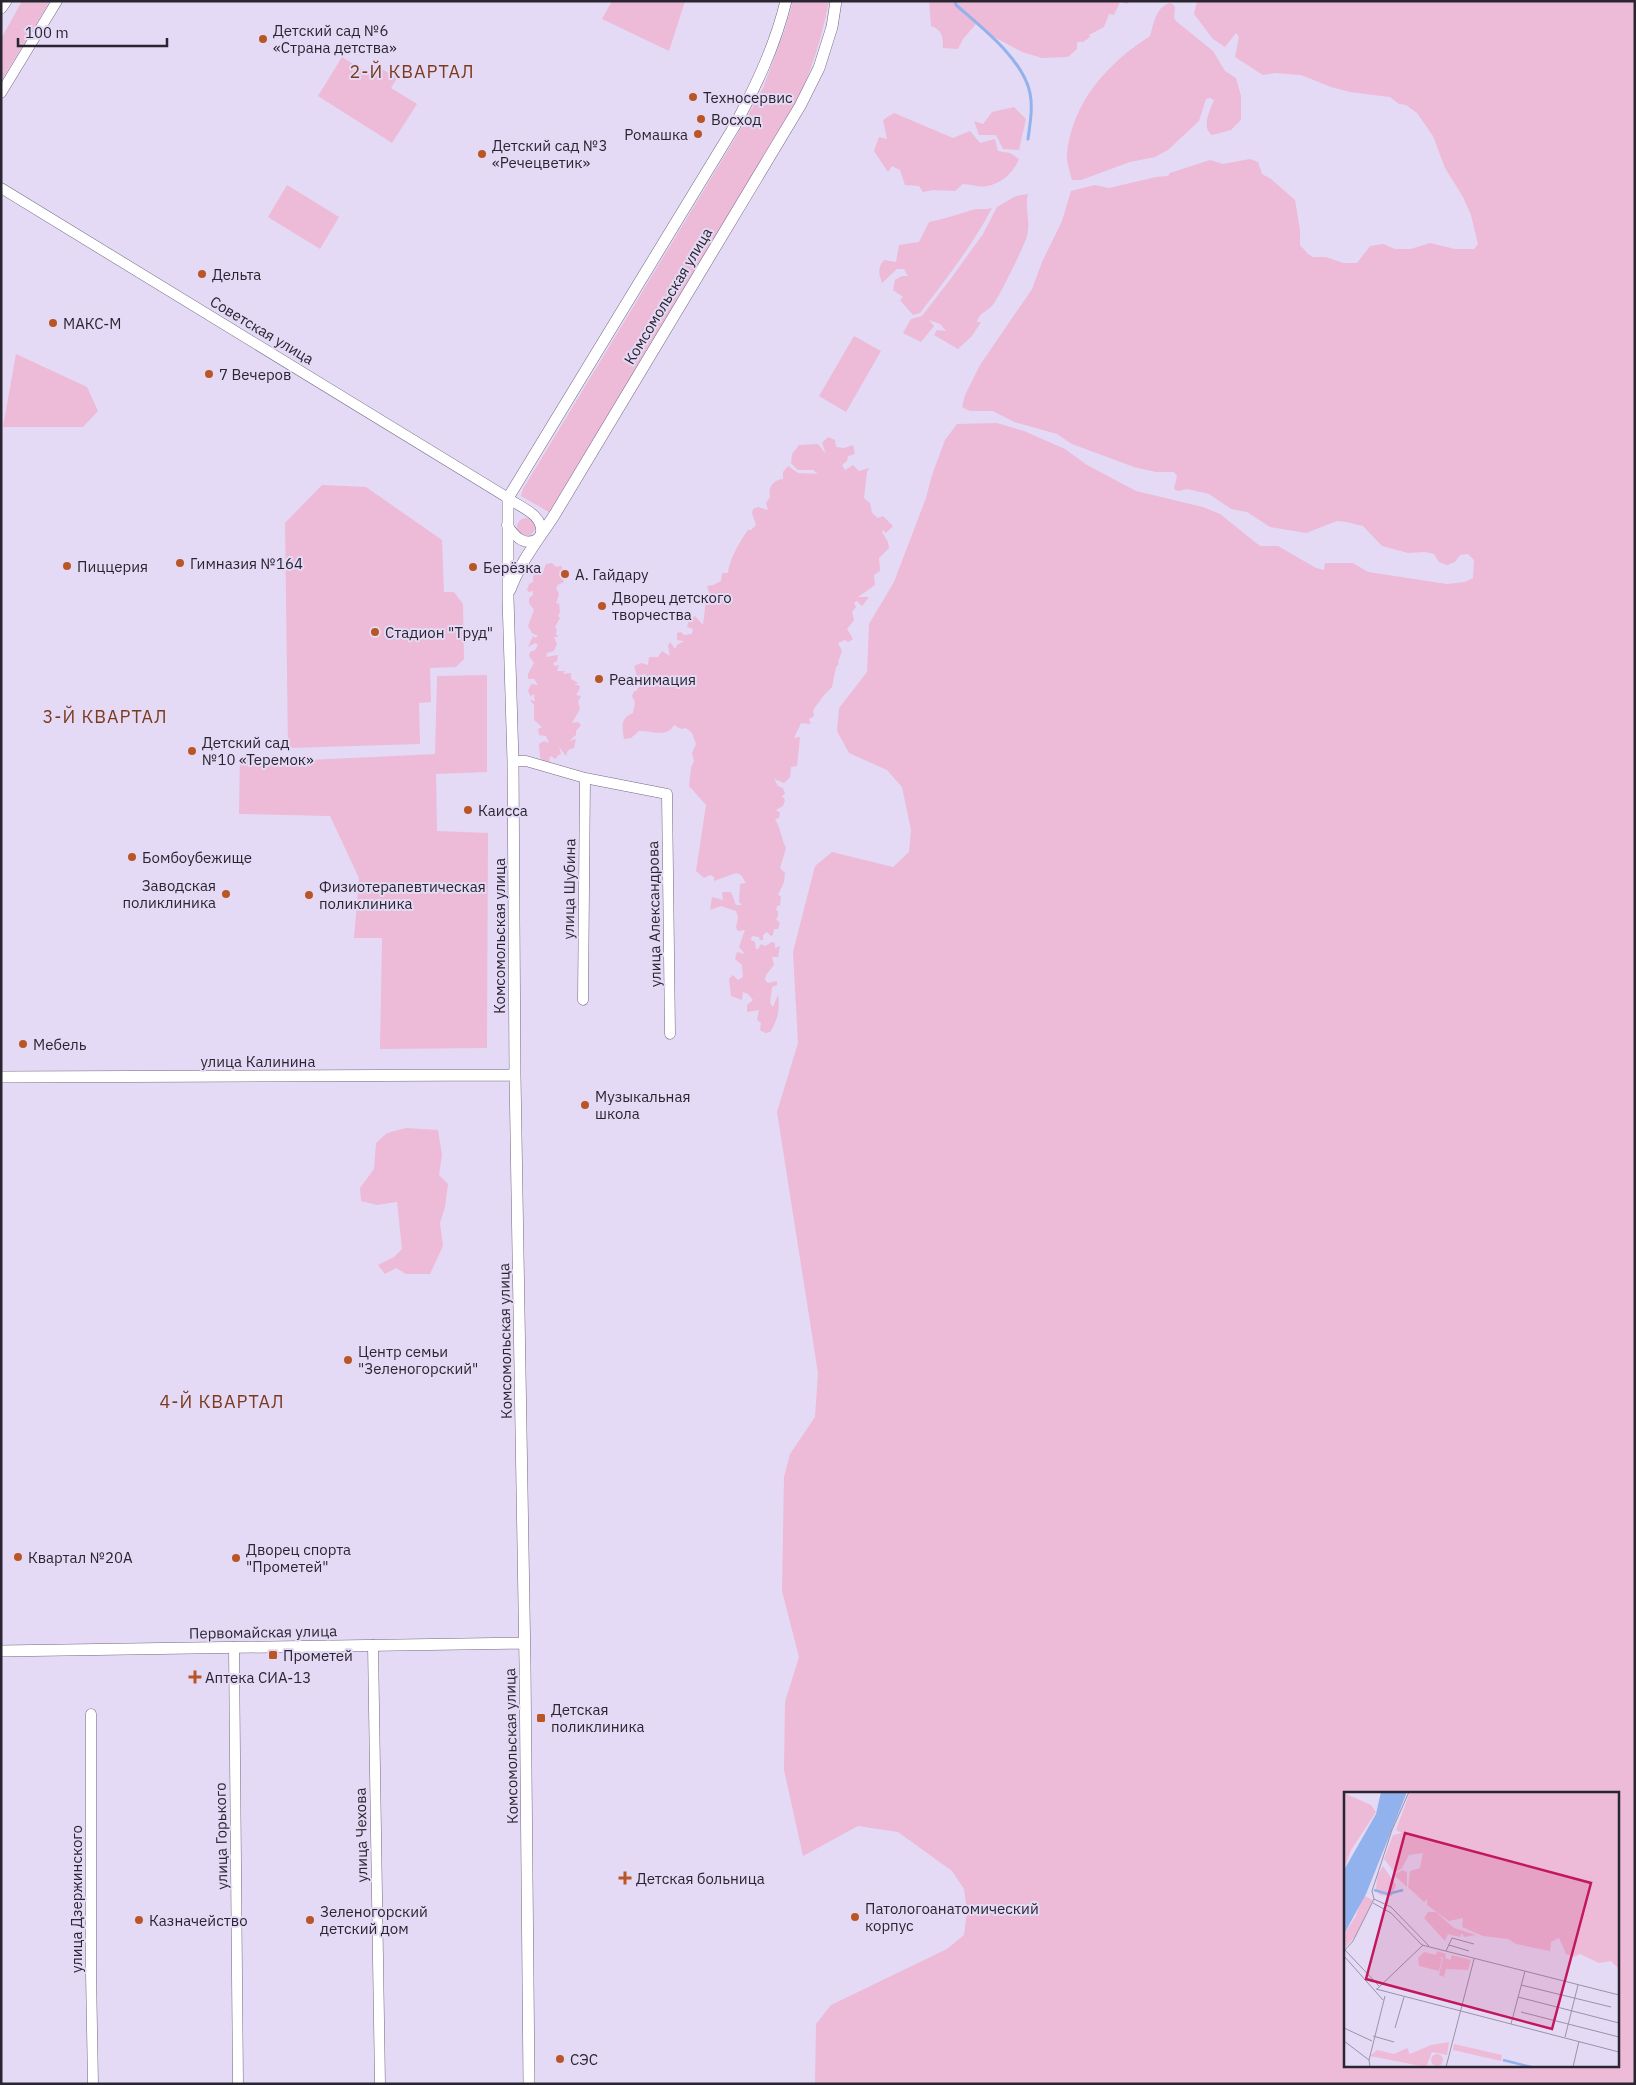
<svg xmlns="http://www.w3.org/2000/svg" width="1636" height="2085" font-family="'IBM Plex Sans',sans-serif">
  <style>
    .green { fill: #edbad7; fill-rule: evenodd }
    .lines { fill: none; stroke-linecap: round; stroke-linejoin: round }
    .stream { stroke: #92b2ed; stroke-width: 3 }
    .minor-casing { stroke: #726981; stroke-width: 11 }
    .tertiary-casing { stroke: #726981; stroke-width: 12 }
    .minor { stroke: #fff; stroke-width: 10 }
    .tertiary { stroke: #fff; stroke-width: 11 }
    .poi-dot { fill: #ba5525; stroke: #e4daf5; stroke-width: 2 }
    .labels { text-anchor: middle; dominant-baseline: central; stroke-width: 4; stroke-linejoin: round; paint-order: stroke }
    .poi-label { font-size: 15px; fill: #2a2631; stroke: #e4daf5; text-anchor: start }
    .street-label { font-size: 15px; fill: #2a2631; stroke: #e4daf5 }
    .quarter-label { font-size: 18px; letter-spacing: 1px; fill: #7b3a1d; stroke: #e4daf5 }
    .inset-river { fill: none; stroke: #92b2ed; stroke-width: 2.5 }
    .inset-road { fill: none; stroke: #9a92a7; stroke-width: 1 }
    .view { fill: #c2185b; fill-opacity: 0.15; stroke: #c2185b; stroke-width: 2.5 }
    .inset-edge { fill: none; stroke: #2a2631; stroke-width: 2.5 }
  </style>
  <rect width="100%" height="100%" fill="#e4daf5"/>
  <path class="green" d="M22,1H50L1,81V39Z
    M612,1H685L669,51L602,19Z
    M793,1H829C821,41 811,73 793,110L549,512L521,496L523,489L736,137L763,88L785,29Z
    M929,1H955L957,4L956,1H1128V4L1120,2L1114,15L1109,14L1104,27L1089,35L1090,37L1083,42H1077V49L1068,57L1042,58L1022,52L992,36L963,10L976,24L963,39L958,49L943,48C943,36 942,30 931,26Z
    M1197,1H1635V2084H815L816,2024L831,2005L947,1949L964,1935L967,1911L964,1889L952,1871L898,1832L858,1826L803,1856L784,1770L785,1702L799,1657L782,1591L784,1477L790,1454L815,1417L818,1373L777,1112L798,1043L793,952L815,866L832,852L893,867L909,852L911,830L902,787L887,770L849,753L837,731L839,708L867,672L869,624L894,582L926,498L932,475L945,440L957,424L997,423L1024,431L1065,449L1087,465L1136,491L1203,507L1220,514L1260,546H1278L1316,568L1324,570L1325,563H1353L1368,572L1447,584L1465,582L1473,578L1474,560L1468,554L1460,555L1455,562L1447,565L1439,562L1434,554L1425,552L1408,553L1382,546L1363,526L1346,522L1337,521L1306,533L1270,527L1247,512L1231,509L1209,494L1187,489L1178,491L1174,489L1177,476L1174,472H1156L1134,467L1072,444L1057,434L1014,422L993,411H970L962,407L965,395L980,365L1032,289L1042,262L1062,221L1071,191L1095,185L1109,188L1156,177L1168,176L1170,173L1210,160L1223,164L1250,159L1258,162L1262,174L1271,179L1295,200L1300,230V245L1308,254L1313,257H1326L1343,263H1357L1370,246L1383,244L1395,249H1411L1430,243L1455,249H1474L1478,244L1471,215L1463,197L1445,168L1433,136L1417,113L1406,105L1399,104L1390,97L1350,92L1331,87L1301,75L1275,73L1263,75L1235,57L1239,37L1236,33L1225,47L1213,39L1194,14ZM1345,1794H1617V2066H1345Z
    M1169,3L1173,4L1175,8L1174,18L1176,21L1213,51L1225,71L1236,78L1241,96V120L1231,130L1212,135C1201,127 1210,110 1214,100L1210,98L1206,99L1199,121L1168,150L1155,157L1130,162L1081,180H1072C1070,172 1066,161 1067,153C1073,101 1108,63 1150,36C1154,23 1155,9 1169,3Z
    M342,57L374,77L380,68L397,78L391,88L417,104L392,143L318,96Z
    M1014,107L1026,119L1019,150L1003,149L996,135H979L974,121L983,124L992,112Z
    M894,113L953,138L970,131L980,143L995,139L998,151L1010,153L1019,159C1013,173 1002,183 987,186C980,188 970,184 963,184L955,191L933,190L923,192L919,186L905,185L900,170L892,166L888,172L874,151L879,137L887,139L883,120Z
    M287,185L339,217L320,249L268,217Z
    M1028,194C1024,209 1032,223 1026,239C1022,250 999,298 992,306C986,312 979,313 977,322H981L972,336L958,349L934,335L937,330L946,331L940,324L929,320L934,326L921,342L903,333L911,319L922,316L952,277L983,234L997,207L1016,196Z
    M992,208C972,246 946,279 920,313L913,315L900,300L903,297L893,290L895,280L902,276H908L904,269H897L882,283C879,274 877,268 884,260L896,262L899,245L919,242L929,222C944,219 958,214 972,210C978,208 985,210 992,208Z
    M854,336L881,351L846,412L819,396Z
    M16,354L87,387L98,411L83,427H3Z
    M828,437L835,440L836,447L844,448L853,445L855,454L848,456L847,461L842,465L845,470L853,465L859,471L869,468L867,472L864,498L870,503L872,513L878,518L883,516L893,526L886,533L883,530L882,532L888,542L889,548L879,558L880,571L874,575L875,585L858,597H869L862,606L857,601L854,603L856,607L852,612L854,620L847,629L853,639L848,642L845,640L838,643L842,651L838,662L839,664L836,667L832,687L824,695L813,710L814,716L809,719L811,724L801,723L794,738L800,737L797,766L791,767L790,777L784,783L774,779L778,786L783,788L785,794L782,796L785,800L783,806L776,810L780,813L779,818L775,819C781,829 781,838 786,848L780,868L785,873L784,882L778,895L781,896L780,905L777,906L776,910L778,911V916L776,919L780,923L778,929H774L773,935L771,936L767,932L763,935V940H760L759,937L752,936L751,940L755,942L756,949H758L761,944L765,946L772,942L775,943V948L780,946L778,957H772L774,965L766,975L765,980L768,983L777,981V985L772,987L770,1003L773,1007L778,995C780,1009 778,1020 770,1032L765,1033L760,1030L761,1023L757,1020L759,1010L747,1012V1005L753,1000L748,994L743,992L742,1000L731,996L729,979L733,975L738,980L743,977L742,965L735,959L737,952L745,954L739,947L745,930L738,931L736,928L738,917L736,911L721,906L710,910L712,897L723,900L722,892H731L736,905H742L739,902L740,884L746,883L741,875L736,873L714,881V877L710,875L704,878L696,871L706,805L689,786L691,768L694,761L692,753L696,744L692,733L686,728L681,729L674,725C666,739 651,730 639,731L631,738L624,739C622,727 620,718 633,713L635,702L632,696L634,691H637V689L642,685L646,686L649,683L645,674L637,676L634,666L641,663L648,665L649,657H658L662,651L670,656L668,646L670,642L675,649L677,645L684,641L677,640V633L681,632L684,635L692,634L693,629L687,627L689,620L695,616L703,625L706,600L710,596L707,586L713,585L721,581L722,573H728C729,560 740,541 748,530H751L756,525L752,513L753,509L758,507L768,510L766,503L770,497C768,487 773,480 783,479V472L788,466L798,473L818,474L813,470H798L791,463L792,454L799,445L818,444L826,454L822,443Z
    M322,485L366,487L442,540L444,592H454L463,604L464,659L456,667L430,668L431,702L419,703L420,744L288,748L285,523Z
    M517 527a9 9 0 1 1 18 0a9 9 0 1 1-18 0Z
    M552,563L556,567L561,566L563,569L560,573L564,582L558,585L556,588L559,594L556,604L559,603L560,612L558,616L560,618L555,627L557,629L556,634L558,637H554L557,644L554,651L547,653L546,657L558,655L557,661L553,663L555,666L559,665L557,671H565L563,674L571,673V679L578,683L574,685H579L580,688L576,695L581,696L578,701L580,709L572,723L578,722L581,725L576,731V735L569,741L576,739L574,748L568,750L566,756L559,747L561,754L558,755L556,759L550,756L549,764L543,762L540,757L539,744L544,741L549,743L546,736L539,735L538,729L542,727L534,720V705L530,700L535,701L534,695L533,694L531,697L528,691L531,684L538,685L534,679H528V674L534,663L529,656L530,652L535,650L538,645L535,643L528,647L533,636L535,638L538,636L532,633L528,626L534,610L529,603V598L533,595V591L529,592L527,590L529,584L533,582V576L537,572H543L546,564Z
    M487,675V772L436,774L437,831L488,833L487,1048L380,1049L382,938H354L359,878L330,816L239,814L240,757L289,761L435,754L437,676Z
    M406,1128L438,1130L442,1155L439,1175L448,1184L445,1207L440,1223L443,1246L430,1274H406L396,1268L385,1274L378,1265L394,1257L402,1249L397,1202L377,1205L361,1201L360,1188L374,1169L376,1143L387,1133Z"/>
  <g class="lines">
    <path class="stream" d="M955,1L956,5C981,27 1023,59 1030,93C1033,108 1030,124 1028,139"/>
    <defs>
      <path id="minor" d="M1,93L57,1
        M1,188L508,498C521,508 543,514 541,533
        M507,525C514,535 523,547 537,539
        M513,761H526L585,778L667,794L670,1034
        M583,1000L585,778
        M373,1645L380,2084
        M234,1647L238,2084
        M91,1714V1973L93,2084"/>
      <path id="tertiary" d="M1,8L6,1
        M510,590C520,562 539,539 555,514L800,106L819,68L832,27L836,1
        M1,1077L515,1075
        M1,1651L524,1643
        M529,2084L525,1665L515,1075L513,761L508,598V498L734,127C756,86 775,46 786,1"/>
    </defs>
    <use href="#minor" class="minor-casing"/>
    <use href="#tertiary" class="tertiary-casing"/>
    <use href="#minor" class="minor"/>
    <use href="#tertiary" class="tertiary"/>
  </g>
  <g class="poi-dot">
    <circle cx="263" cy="39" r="5"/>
    <circle cx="693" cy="97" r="5"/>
    <circle cx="701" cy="119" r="5"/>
    <circle cx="698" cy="134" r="5"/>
    <circle cx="482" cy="154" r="5"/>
    <circle cx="202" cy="274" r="5"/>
    <circle cx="53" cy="323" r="5"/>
    <circle cx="209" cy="374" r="5"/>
    <circle cx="180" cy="563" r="5"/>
    <circle cx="67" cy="566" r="5"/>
    <circle cx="473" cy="567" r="5"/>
    <circle cx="565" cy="574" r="5"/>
    <circle cx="602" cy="606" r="5"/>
    <circle cx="375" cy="632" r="5"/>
    <circle cx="599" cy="679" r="5"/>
    <circle cx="192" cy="751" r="5"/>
    <circle cx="468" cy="810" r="5"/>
    <circle cx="132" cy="857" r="5"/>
    <circle cx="226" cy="894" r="5"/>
    <circle cx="309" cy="895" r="5"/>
    <circle cx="23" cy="1044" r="5"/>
    <circle cx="585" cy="1105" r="5"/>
    <circle cx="348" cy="1360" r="5"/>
    <circle cx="18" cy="1557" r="5"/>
    <circle cx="236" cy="1558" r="5"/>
    <rect x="268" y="1650" width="10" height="10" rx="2.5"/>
    <path d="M192.5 1669.5h5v5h5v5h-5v5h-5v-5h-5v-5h5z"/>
    <rect x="536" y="1713" width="10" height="10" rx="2.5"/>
    <path d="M622.5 1870.5h5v5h5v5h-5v5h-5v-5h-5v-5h5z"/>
    <circle cx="855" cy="1917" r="5"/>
    <circle cx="139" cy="1920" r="5"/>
    <circle cx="310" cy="1920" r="5"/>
    <circle cx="560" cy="2059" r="5"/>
  </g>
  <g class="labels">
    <g class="poi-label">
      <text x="273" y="30">Детский сад №6<tspan x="273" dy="17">«Страна детства»</tspan></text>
      <text x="703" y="97">Техносервис</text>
      <text x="711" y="119">Восход</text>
      <text x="688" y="134" text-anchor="end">Ромашка</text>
      <text x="492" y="145">Детский сад №3<tspan x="492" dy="17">«Речецветик»</tspan></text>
      <text x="212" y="274">Дельта</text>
      <text x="63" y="323">МАКС-М</text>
      <text x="219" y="374">7 Вечеров</text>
      <text x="190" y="563">Гимназия №164</text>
      <text x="77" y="566">Пиццерия</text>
      <text x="483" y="567">Берёзка</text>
      <text x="575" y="574">А. Гайдару</text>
      <text x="612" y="597">Дворец детского<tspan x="612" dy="17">творчества</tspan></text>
      <text x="385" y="632">Стадион "Труд"</text>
      <text x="609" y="679">Реанимация</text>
      <text x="202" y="742">Детский сад<tspan x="202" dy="17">№10 «Теремок»</tspan></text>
      <text x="478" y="810">Каисса</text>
      <text x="142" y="857">Бомбоубежище</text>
      <text x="216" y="885" text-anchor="end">Заводская<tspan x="216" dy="17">поликлиника</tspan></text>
      <text x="319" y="886">Физиотерапевтическая<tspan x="319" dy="17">поликлиника</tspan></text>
      <text x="33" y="1044">Мебель</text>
      <text x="595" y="1096">Музыкальная<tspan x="595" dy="17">школа</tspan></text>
      <text x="358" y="1351">Центр семьи<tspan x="358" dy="17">"Зеленогорский"</tspan></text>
      <text x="246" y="1549">Дворец спорта<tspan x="246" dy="17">"Прометей"</tspan></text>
      <text x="28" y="1557">Квартал №20А</text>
      <text x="283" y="1655">Прометей</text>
      <text x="205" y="1677">Аптека СИА-13</text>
      <text x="551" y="1709">Детская<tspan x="551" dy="17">поликлиника</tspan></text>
      <text x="636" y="1878">Детская больница</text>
      <text x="865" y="1908">Патологоанатомический<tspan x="865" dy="17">корпус</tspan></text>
      <text x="320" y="1911">Зеленогорский<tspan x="320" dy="17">детский дом</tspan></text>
      <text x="149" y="1920">Казначейство</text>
      <text x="570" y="2059">СЭС</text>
    </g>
    <g class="street-label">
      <text transform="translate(668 296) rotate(-59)">Комсомольская улица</text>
      <text transform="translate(262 330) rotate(31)">Советская улица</text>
      <text transform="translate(569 889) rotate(-89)">улица Шубина</text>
      <text transform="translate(654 914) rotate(-91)">улица Александрова</text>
      <text transform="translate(499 936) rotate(-90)">Комсомольская улица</text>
      <text x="258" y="1061">улица Калинина</text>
      <text transform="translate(505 1341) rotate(-91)">Комсомольская улица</text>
      <text transform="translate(263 1632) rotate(-1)">Первомайская улица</text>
      <text transform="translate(511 1746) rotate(-91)">Комсомольская улица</text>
      <text transform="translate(361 1835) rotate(-91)">улица Чехова</text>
      <text transform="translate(221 1836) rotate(-91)">улица Горького</text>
      <text transform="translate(76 1899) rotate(-90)">улица Дзержинского</text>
    </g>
    <g class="quarter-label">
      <text x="412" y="71">2-Й КВАРТАЛ</text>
      <text x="105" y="716">3-Й КВАРТАЛ</text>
      <text x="222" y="1401">4-Й КВАРТАЛ</text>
    </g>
  </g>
  <g transform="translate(1344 1792)">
    <rect width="275" height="275" fill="#e4daf5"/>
    <path d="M66,0H275V177L267,169L255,171L236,162L230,165L222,162L215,146L207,150L206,159L172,152L164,147L139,144L118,135L119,126L105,129L83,113V107L80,110L64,95L66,79L76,76L79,61L65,63L58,76L51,81L40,67L49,43L58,41L52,38ZM0,1L27,13L32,20L7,58L0,78ZM39,74L52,93L48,104L36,103L32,99L33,84ZM58,78L63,80V95L50,83ZM19,103L29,108L12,143L0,157V142L12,124ZM84,120H92L110,136L132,143L120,145L118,141L116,145L104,142L101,149L80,126ZM93,159L102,162L101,166L106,168L108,163L127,168L124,178L102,177L100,185L95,183L99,166L95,165L98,167L95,179L75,174L74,166L80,160L92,163ZM105,250L103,263L88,260L82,275L26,264L33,258L50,262L63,256L66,262L87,253ZM110,252L158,263L157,269L109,258ZM87 268a6 6 0 1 1 12 0a6 6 0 1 1-12 0Z" fill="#edbad7"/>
    <path d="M37,0H63L22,102L0,142V78L32,22Z" fill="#92b2ed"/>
    <path class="inset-river" d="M30,98L44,102L59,98M159,268L187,275"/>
    <path class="inset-road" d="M65,0L48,38L28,99L30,107L47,115L85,154M29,111L47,121L78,153L275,203M105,153L125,159M1,158L35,194M0,159L9,149L30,107M102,159L108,146L130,152M0,164L39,208M177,193L267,215M32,197L275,260M33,197L79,153M174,205L275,231M177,220L275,245M167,232L181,179M0,236L28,249M51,236L60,205M29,244L50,250M221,245L234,193M0,249L25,268L26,275M25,268L41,204M102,275L130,167M229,275L235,249"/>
    <path class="view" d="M61,41L247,91L208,237L22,187Z"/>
    <rect width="275" height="275" class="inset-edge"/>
  </g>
  <rect width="1636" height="2085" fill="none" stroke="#2a2631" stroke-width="5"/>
  <path d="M18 38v8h149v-8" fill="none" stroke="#2a2631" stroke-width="2.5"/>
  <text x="25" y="38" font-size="15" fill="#2a2631" stroke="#e4daf5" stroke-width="4" paint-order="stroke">100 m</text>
</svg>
